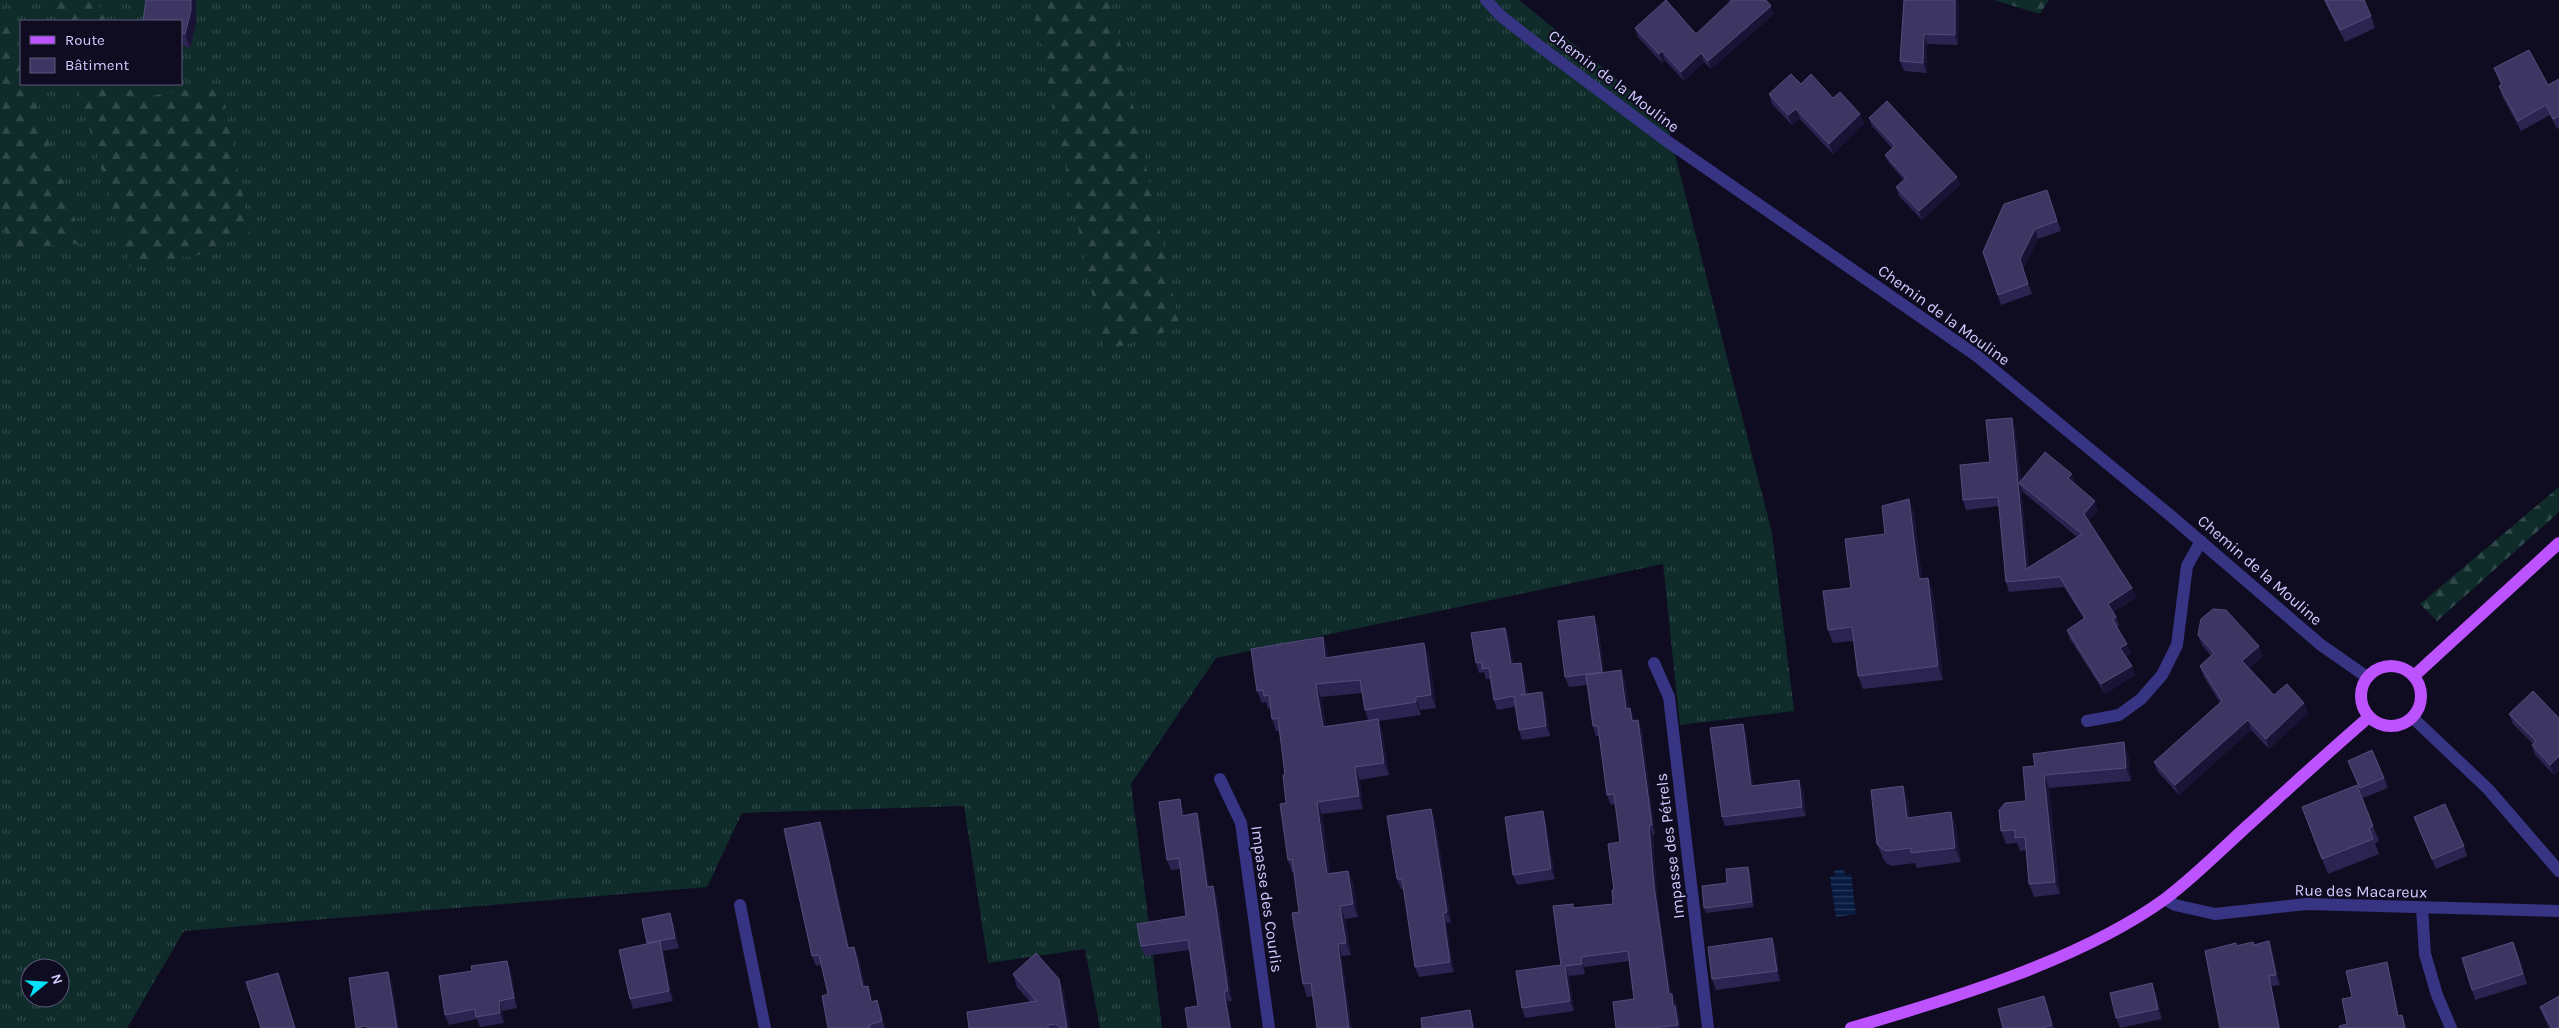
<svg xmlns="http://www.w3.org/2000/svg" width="2559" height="1028" font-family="Karla,sans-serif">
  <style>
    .grass { fill: url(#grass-tufts); fill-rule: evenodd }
    .forest { fill: url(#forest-firs) }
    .water { fill: url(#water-rules) }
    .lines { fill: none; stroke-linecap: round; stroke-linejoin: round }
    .minor { stroke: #363483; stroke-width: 12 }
    .major { stroke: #bd53ff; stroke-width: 12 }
    .wall { fill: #2b2450; fill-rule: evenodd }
    .shaded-wall { fill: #191335 }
    .building { fill: #3d3663; stroke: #544d7b }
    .labels { text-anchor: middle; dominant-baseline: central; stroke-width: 4; stroke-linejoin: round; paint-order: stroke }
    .street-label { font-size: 16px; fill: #d1ccff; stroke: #0f0c21 }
  </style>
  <defs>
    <pattern id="grass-tufts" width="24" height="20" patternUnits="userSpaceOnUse" patternTransform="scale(1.25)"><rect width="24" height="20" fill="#0f2b2a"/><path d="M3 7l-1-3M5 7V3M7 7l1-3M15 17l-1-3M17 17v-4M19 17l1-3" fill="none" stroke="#31494a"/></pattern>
    <pattern id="forest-firs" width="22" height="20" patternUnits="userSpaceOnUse" patternTransform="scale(1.25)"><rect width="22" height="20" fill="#0f2b2a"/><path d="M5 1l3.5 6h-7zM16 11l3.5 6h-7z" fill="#31494a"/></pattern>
    <pattern id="water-rules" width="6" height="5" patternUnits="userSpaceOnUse" patternTransform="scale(1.25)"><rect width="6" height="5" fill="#071c40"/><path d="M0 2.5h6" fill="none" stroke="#2a3c5d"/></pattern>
  </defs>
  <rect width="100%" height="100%" fill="#0f0c21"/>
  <path class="grass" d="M0,0H1519L1666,119L1772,533L1794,711L1680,725L1663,564L1216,658L1131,784L1162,1028H1100L1085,949L988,963L964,806L742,813L707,887L184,931L127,1028H0ZM21,21H181V84H21ZM30,968H60V998H30Z"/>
  <path class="forest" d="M1,0L21,60V84H29L83,243L15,248L0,224Z
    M51,0H96L106,21H58Z
    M1031,0H1111L1180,327L1104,352Z
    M1994,0H2049L2040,14Z
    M76,84H142L150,96L221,84L250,232L199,255L130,266Z
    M2559,487V512L2437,621L2420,604Z"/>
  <path class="water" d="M1844,869L1845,875L1851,874L1856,914L1836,917L1830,877L1835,876L1834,870Z"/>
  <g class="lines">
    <path class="minor" d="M1486,0L1501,16L1538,45L1664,139L1977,356L2171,516L2321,645L2367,677
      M1654,663L1669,697L1708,1028
      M2413,718L2488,789L2559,871
      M2087,721L2119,715L2141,699L2162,675L2177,645L2187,566L2201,541
      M1220,779L1241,823L1269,1028
      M2165,899L2175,905L2215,914L2306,904L2559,911
      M740,905L765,1028
      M2422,908L2425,954L2437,995L2451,1028"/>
    <path class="major" d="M2361 696a30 30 0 1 1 60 0a30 30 0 1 1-60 0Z
      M2414,676L2559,543
      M1851,1028C1951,999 2081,960 2165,899C2193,878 2219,852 2245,828C2286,791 2327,753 2369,717"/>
  </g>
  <path class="wall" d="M146,0H195L196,3V24L190,48L181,45V21Z
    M1729,0H1766L1774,14L1711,69L1704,62L1684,81L1665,60L1662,63L1638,37L1635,28L1696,34L1730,3Z
    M1904,0H1958L1959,2L1958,45L1927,44V73L1904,71L1900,61Z
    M2324,0H2364L2371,16L2375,28L2345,42Z
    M2494,68L2548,85L2559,79V128L2557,129L2550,115L2521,131L2502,96L2499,86L2501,85Z
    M1801,84L1833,98L1860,114L1864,124L1833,154L1800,119L1792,125L1772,104L1769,94Z
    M1869,118L1957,177L1960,185L1922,220L1899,196L1896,187L1904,180L1889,163L1885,155L1892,148L1872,126Z
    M2050,200L2061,231L2038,239L2023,269L2032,294L2001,305L1983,252Z
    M2015,427L2021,481L2075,483L2074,484L2098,510L2089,521L2132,588L2136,598L2113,612L2116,617L2119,626L2117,627L2131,653L2126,657L2132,666L2135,675L2105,694L2070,639L2067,630L2084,619L2064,587L2009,592L2006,582L1999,506L1966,510L1963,500L1990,462ZM2021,488L2023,492L2077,537L2029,568Z
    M1914,513L1922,579L1928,578L1933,592L1943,680L1863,689L1858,676L1854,641L1833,643L1828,630L1851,588L1885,534Z
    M1594,616L1598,626L1604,672L1625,680L1629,708L1634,718V721L1638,720L1642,730L1655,834L1653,835L1657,895L1671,994L1676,1004L1679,1016L1680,1028H1616L1634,999L1629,961L1584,967L1585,974L1569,976L1574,1011L1525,1018L1522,1008L1561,965L1574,908L1613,904L1614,890L1620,842L1616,804L1611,805L1607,795L1599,736H1596L1593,726L1587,685L1569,687L1565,677Z
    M1505,628L1509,638L1513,664L1521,663L1524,673L1528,694L1545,702L1550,736L1522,740L1519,730L1515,707L1497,710L1494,700L1490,679H1486L1484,672L1479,673L1476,663Z
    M2198,635L2263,656L2249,668L2274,695L2304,703L2308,713L2269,749L2251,730L2179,795L2158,772L2154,762L2220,703L2204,677L2200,666L2211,656L2202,645Z
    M1424,643L1429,656L1436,708L1420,710L1421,715L1379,721L1382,732L1389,775L1360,780L1363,809L1322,814L1330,873L1348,871L1353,883L1358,917L1345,919L1351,955L1342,956L1313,996L1307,997L1303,984L1299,912L1294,872H1292L1288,860L1285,775L1279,731H1276L1272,719L1271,708L1268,709L1266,702L1262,703L1257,691L1328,649V658ZM1362,693L1365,710L1368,720L1326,726L1321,697Z
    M2509,714L2559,718V770L2554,775L2535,755L2532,745L2533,744L2513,724Z
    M1743,724L1746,733L1753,786L1799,780L1803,789L1806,816L1725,826L1722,817Z
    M2128,755L2131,781L2049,788L2060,894L2034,897L2029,884L2026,850L2020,851L2017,843L2006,844L2001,831L2026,801L2035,766Z
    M2348,761L2384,778L2388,788L2363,798Z
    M1903,786L1908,801L1910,818L1951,812L1956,827L1961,862L1917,868L1915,863L1892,866L1886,863L1883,858L1877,844Z
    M1180,799L1183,809L1184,815L1197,813L1200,823L1209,887L1213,886L1217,896L1232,1001L1198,1006L1190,950L1144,956L1141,946L1186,916L1180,869L1171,870L1167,860Z
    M2302,807L2373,826L2379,841L2375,843L2379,854L2328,874Z
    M1431,809L1435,819L1451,922L1446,923L1454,972L1419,977L1415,967L1404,889H1401L1397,879Z
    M2414,817L2464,846L2467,856L2436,869Z
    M1546,821L1555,879L1517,885L1513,875Z
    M820,822L824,831L849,948L858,956L865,986L871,995L872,1001L881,1010L885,1028H828V994L821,965L816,966L812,956Z
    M1750,872L1754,907L1706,913L1704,908L1727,883Z
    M642,919L674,924L679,948L663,951L673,1001L633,1009L630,999L647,944Z
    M1772,938L1776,948L1780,981L1716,990L1712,979Z
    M2269,941L2272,951L2280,985L2272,986L2237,945H2254Z
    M2517,952L2527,984L2475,1000L2472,990Z
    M511,971L517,1008L502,1011L504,1023L480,1027L477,1019L449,1025L445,1015Z
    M1013,974L1059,979L1064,992L1070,1028H969L1030,1002L1017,987Z
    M2156,993L2162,1019L2120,1028L2116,1018Z
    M2044,996L2054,1028H2003Z
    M2540,1007L2559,1028H2549L2545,1020Z"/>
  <path class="shaded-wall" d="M191,0H195L196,3V24L190,48L185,34Z
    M1955,0H1958L1959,2L1958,45L1955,35Z
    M1771,6L1774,14L1711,69L1708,61Z
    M1924,34L1927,44V73L1923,63Z
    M1662,51L1665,60L1662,63L1659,54Z
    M1701,53L1704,62L1684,81L1681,72Z
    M1796,109L1800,119L1792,125L1788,115Z
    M1860,114L1864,124L1833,154L1829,144Z
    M1957,177L1960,185L1922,220L1919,211Z
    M2035,229L2038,239L2023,269L2032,294L2020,259Z
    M2012,418L2015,427L2021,484L2019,483L2021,488L2030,579L2026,569Z
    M2072,474L2075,483L2071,487L2068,478Z
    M1909,499L1914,513L1924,593L1919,579Z
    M2095,501L2098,510L2088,523L2084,514Z
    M1928,578L1933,592L1943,680L1938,666Z
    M2132,588L2136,598L2111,613L2108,604Z
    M1594,616L1598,626L1605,682L1602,672Z
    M1505,628L1509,638L1515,674L1511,664Z
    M1323,637L1328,649L1330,671L1325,658Z
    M1424,643L1429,656L1436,708L1431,695Z
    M2127,644L2131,653L2124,658L2120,648Z
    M2259,646L2263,656L2246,671L2242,661Z
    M1521,663L1524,673L1529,704L1525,694Z
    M2132,666L2135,675L2105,694L2101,684Z
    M1621,670L1625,680L1630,718L1626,709Z
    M1316,684L1321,697L1328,739L1323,727Z
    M1542,692L1545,702L1550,736L1546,726Z
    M1416,697L1420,710L1421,715L1416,702Z
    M2304,703L2308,713L2269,749L2266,739Z
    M1630,708L1634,718L1635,731L1632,721Z
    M1378,719L1382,732L1389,775L1384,763Z
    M1638,720L1642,730L1655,834L1652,825Z
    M2248,720L2251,730L2179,795L2175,785Z
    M1743,724L1746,733L1754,794L1751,786Z
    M2124,742L2128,755L2131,781L2126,768Z
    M2559,756V770L2554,775L2550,765Z
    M1355,767L1360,780L1363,809L1359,796Z
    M2044,775L2049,788L2060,894L2055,882Z
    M1799,780L1803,789L1806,816L1802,807Z
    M1903,786L1908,801L1912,833L1907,818Z
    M1180,799L1183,809L1186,826L1182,816Z
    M1317,802L1322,814L1332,886L1327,874Z
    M1431,809L1435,819L1451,922L1447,912Z
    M1543,811L1546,821L1555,879L1551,869Z
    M1951,812L1956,827L1961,862L1955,848Z
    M1197,813L1200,823L1211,897L1207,887Z
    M820,822L824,831L851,958L848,948Z
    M1649,825L1653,835L1657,895L1673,1004L1669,994L1654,885Z
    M1748,867L1750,872L1754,907L1752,902Z
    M1348,871L1353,883L1358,917L1353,904Z
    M1213,886L1217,896L1232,1001L1228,991Z
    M1340,906L1345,919L1351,955L1346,943Z
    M670,913L674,924L679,948L675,938Z
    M1443,913L1446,923L1454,972L1450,962Z
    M1772,938L1776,948L1780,981L1777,971Z
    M660,941L663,951L673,1001L669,991Z
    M2269,941L2272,951L2280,985L2276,975Z
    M1338,944L1342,956L1352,1028H1349Z
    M854,947L858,956L867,996L863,987Z
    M1581,957L1584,967L1585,974L1582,964Z
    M507,961L511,971L517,1008L514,998Z
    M2387,962L2390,972L2401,1026L2398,1016Z
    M1565,966L1569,976L1574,1011L1570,1001Z
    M388,972L392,982L399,1028H397Z
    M2269,976L2272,986L2281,1028H2279Z
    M1059,979L1064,992L1070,1028H1067Z
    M2152,983L2156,993L2162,1019L2158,1009Z
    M868,986L871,995L874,1011L871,1002Z
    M1224,991L1228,1001L1232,1028H1230Z
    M1672,994L1679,1016L1680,1028H1679L1678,1025L1673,1006Z
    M2044,996L2048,1006L2054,1028L2052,1025Z
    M877,1000L881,1010L885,1028L882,1021Z
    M499,1001L502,1011L504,1023L500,1013Z
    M1470,1010L1473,1020L1475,1028H1473Z
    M2402,1015L2406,1025L2407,1028H2405Z"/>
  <path class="building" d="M146,0H191V10L185,34L181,33V21H143Z
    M1666,0L1696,34L1732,0H1766L1771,6L1708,61L1701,53L1681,72L1662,51L1659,54L1635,28Z
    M1904,0H1955V35L1924,34L1923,63L1900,61Z
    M2325,0H2364L2371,16L2340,30Z
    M2529,50L2548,85L2559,79V116L2553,119L2546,105L2518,121L2499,86L2502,84L2494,68Z
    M1791,74L1801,84L1811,74L1833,98L1840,92L1860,114L1829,144L1796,109L1788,115L1769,94Z
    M1887,101L1957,177L1919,211L1896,187L1906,178L1885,155L1895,146L1869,118Z
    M2047,190L2057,221L2035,229L2020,259L2028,284L1998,295L1983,252L2004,204Z
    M2012,418L2026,569L2082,534L2019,483L2045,452L2072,474L2068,478L2095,501L2084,514L2132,588L2108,604L2116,617L2112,619L2127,644L2120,648L2132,666L2101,684L2067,630L2085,618L2060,577L2006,582L1998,497L1963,500L1960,465L1990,462L1986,420Z
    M1909,499L1919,579L1928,578L1938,666L1858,676L1852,627L1828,630L1823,591L1851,588L1845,539L1885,534L1882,506Z
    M2213,609L2226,610L2259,646L2242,661L2274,695L2287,684L2304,703L2266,739L2248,720L2175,785L2154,762L2222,701L2200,666L2214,653L2198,635L2201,619Z
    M1594,616L1602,672L1565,677L1558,621Z
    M1505,628L1511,664L1521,663L1525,694L1520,695L1542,692L1546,726L1519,730L1514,696L1494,700L1489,668L1482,669V662L1476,663L1471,633Z
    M1323,637L1325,658L1424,643L1431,695L1416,697V702L1365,710L1360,680L1316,684L1323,727L1378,719L1384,763L1355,767L1359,796L1317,802L1327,874L1348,871L1353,904L1340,906L1346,943L1338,944L1349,1028H1317L1311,983L1303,984L1292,913L1299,912L1292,859L1288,860L1280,804L1286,803L1283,775H1285L1278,718L1272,719L1269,695L1264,696L1263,690L1257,691L1251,649Z
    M1621,670L1626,709L1630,708L1632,721L1638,720L1652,825H1649L1654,885L1669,994H1672L1673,1006H1675L1678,1025L1653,1028H1616L1613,1002L1634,999L1628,951L1581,957L1582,964L1565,966L1570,1001L1522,1008L1516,971L1561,965L1553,906L1573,904V908L1613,904L1612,890H1614L1608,844L1620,842L1614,794L1607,795L1598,726H1593L1586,675Z
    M2533,691L2559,718V756L2550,765L2532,745L2536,741L2509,714Z
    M1743,724L1751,786L1799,780L1802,807L1722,817L1710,728Z
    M2124,742L2126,768L2044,775L2055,882L2029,884L2025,837L2015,838V830L2001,831L1999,810L2005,803L2026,801L2023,767L2035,766L2033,754Z
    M2372,750L2384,778L2360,788L2348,761Z
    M2357,785L2373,826L2369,828L2373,839L2322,859L2302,807Z
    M1903,786L1907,818L1951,812L1955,848L1911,853V848L1886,851L1881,848L1877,844L1871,790Z
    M1180,799L1182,816L1197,813L1207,887L1213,886L1228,991H1224L1230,1028H1188L1185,1008L1198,1006L1188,940L1141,946L1137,924L1186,916L1179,858L1167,860L1159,802Z
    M2445,804L2464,846L2432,859L2414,817Z
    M1431,809L1447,912L1443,913L1450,962L1415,967L1402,879H1397L1387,816Z
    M1543,811L1551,869L1513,875L1505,817Z
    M820,822L848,948L854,947L863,987L868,986L871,1002L877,1000L882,1021L869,1025L870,1028H828L822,996L828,994L819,955L812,956L784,829Z
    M1748,867L1752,902L1704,908L1702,886L1727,883L1726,869Z
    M670,913L675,938L647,943L642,919Z
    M1772,938L1777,971L1712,979L1708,947Z
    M660,941L669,991L630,999L619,950Z
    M2269,941L2276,975L2269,976L2279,1028H2220L2205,951L2236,943V946L2253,942L2254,945Z
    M2513,942L2523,974L2472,990L2462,958Z
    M1036,953L1059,979L1067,1028H1060L1056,1024L1048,1025V1028H969L967,1012L1036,1001L1013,974Z
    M507,961L514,998L499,1001L500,1013L476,1017L475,1009L445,1015L439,976L472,971L471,966Z
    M2387,962L2398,1016L2402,1015L2405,1028H2340L2339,1026L2347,1024L2342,999L2352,997L2346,971Z
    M388,972L397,1028H367L366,1026L356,1028L349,978Z
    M278,973L295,1028H261L246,982Z
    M2152,983L2158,1009L2116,1018L2110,993Z
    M2044,996L2052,1025L2042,1028H2003L1998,1009Z
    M2559,996V1028H2552L2540,1007Z
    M1470,1010L1473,1028H1422L1421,1018Z"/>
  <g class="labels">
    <g class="street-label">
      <text transform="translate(1614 81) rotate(37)">Chemin de la Mouline</text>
      <text transform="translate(1944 315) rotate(36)">Chemin de la Mouline</text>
      <text transform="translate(2260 570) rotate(41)">Chemin de la Mouline</text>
      <text transform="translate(1670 846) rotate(-97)">Impasse des Pétrels</text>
      <text transform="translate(2361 891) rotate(1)">Rue des Macareux</text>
      <text transform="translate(1267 899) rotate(82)">Impasse des Courlis</text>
    </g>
  </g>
  <rect x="20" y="20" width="162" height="65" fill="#0f0c21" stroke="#5d597a"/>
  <rect x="30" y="36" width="25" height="8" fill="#bd53ff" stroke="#5d597a"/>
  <text x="65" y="45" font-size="15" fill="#d1ccff">Route</text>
  <rect x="30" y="58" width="25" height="15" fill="#3d3663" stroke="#5d597a"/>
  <text x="65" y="70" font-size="15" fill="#d1ccff">Bâtiment</text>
  <g transform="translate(45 983) rotate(72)"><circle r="24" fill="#0f0c21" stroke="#5d597a"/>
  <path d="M0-4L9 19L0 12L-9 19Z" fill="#00e1f7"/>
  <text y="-8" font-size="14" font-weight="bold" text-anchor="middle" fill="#d1ccff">N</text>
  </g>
</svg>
